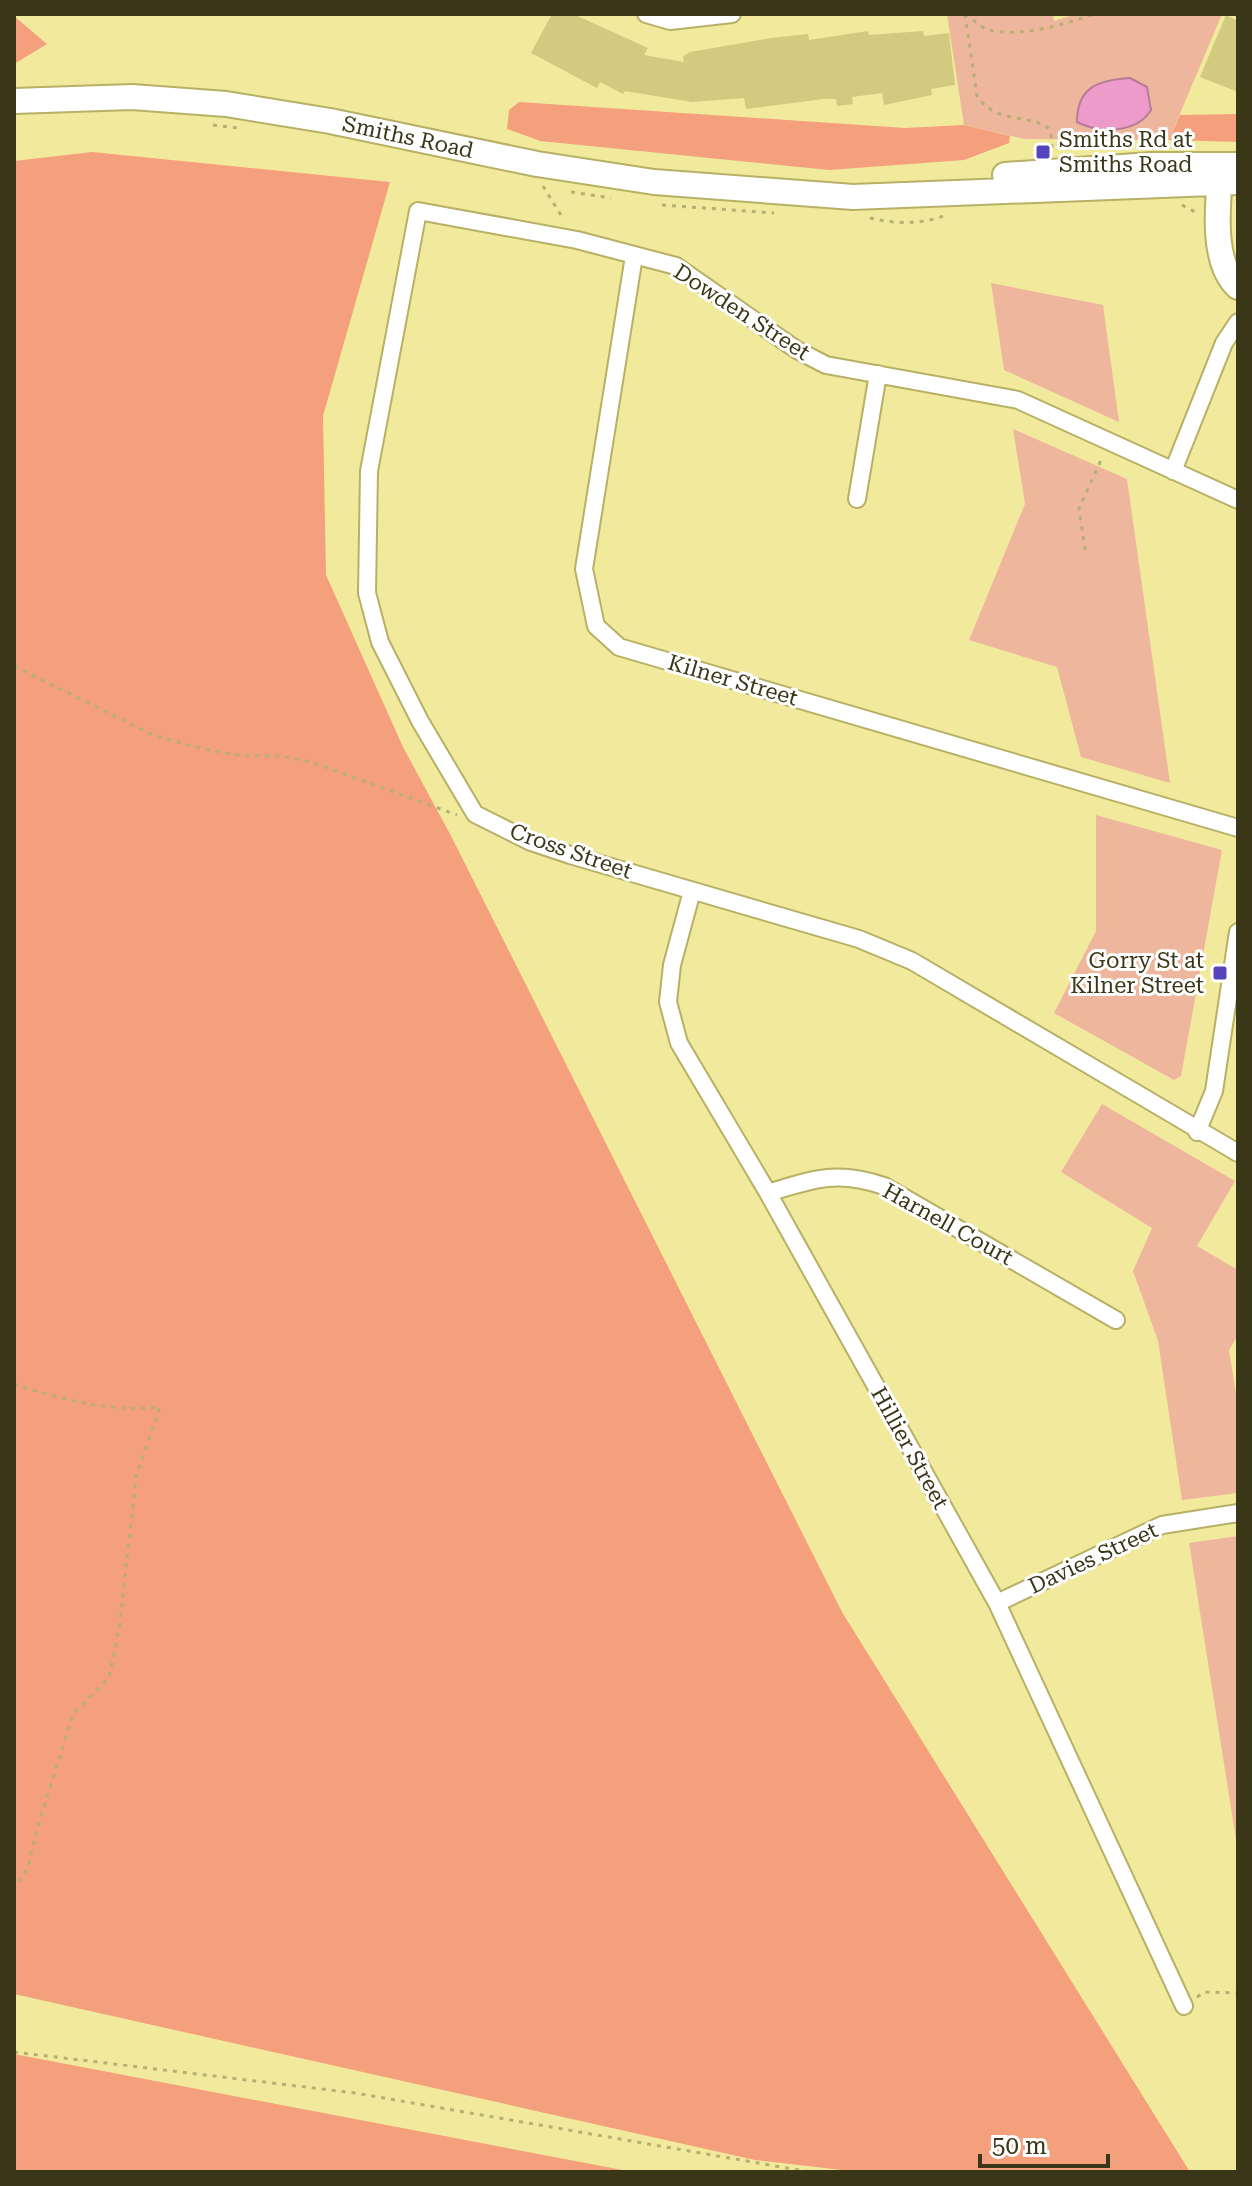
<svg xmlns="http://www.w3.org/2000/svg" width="1252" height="2186" font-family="'Roboto Serif',serif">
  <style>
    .green { fill: #efb69e }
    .forest { fill: #f5a07c }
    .water { fill: #ec9bcb; stroke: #b77d95; stroke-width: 2 }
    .building { fill: #d2ca7f }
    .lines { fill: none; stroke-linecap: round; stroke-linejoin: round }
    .street-casing { stroke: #b7b065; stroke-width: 20 }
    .secondary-casing { stroke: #b7b065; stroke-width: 28 }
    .path { stroke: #b6b072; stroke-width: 3; stroke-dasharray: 4 6; stroke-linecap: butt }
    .street { stroke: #fff; stroke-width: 16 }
    .secondary { stroke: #fff; stroke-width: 24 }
    .poi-dot { fill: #5544bc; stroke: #fff; stroke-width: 3 }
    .labels { text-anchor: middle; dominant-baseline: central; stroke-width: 6; stroke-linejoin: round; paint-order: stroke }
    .street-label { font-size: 22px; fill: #3a3718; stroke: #fff }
    .poi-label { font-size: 22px; fill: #3a3718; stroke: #fff; text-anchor: start }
  </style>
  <rect width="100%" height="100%" fill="#f1ea9d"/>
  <path class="green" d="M947,14H1053L1054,21L1076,14H1222L1169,140L1025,139L964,125Z
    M991,283L1103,305L1119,422L1004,370Z
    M1013,429L1127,479L1170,783L1081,757L1057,667L969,640L1025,504Z
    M1096,815L1222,850L1181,1076L1174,1080L1054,1013L1096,931Z
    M1102,1104L1235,1181L1197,1246L1238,1270V1335L1229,1350L1238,1406V1493L1182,1500L1158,1341L1133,1271L1152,1228L1061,1172Z
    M1238,1536V1852L1189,1543Z"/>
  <path class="forest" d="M14,16L47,44L14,64Z
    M519,102L905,128L964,125L1010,136L1009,143L964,160L829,170L540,141L507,129L509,110Z
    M1238,114V142L1169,140L1180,115Z
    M92,152L390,182L323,416L326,575L403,747L450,834L842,1612L1190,2172H859L755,2160L14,1994V161Z
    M14,2054L633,2172H14Z"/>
  <path class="water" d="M1130,78L1147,87L1151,110C1137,133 1100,134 1077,122C1077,87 1098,80 1130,78Z"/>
  <path class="building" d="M552,14H573L648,48L644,55L684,62L683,56L690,52L771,38L808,34L809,40L868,31L869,35L923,31L924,36L949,33L955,85L931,89L932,95L884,105L882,93L852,97L853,104L837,106L836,99H823L746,109L744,98L692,102L625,91L623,94L600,82L597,88L531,53Z
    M1226,15L1238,21V92L1200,77Z"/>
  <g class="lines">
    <defs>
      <path id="street" d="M646,14L670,21L732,14
        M634,256L584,569L596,626L619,647L1238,828
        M1173,471L1224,343L1238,322
        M857,499L878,374
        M1238,500L1018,400L826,365L797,350L676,266L577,240L418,211L369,471L367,593L380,642L420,721L475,814L531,842L570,855L859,939L912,961L1238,1153
        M692,891L672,965L668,1002L679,1043L768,1193L997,1603L1184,2006
        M1197,1132L1214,1091L1238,932
        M768,1193C813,1179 837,1170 884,1186L1116,1320
        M997,1603L1162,1525L1238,1513"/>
      <path id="secondary" d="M14,101L132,97L226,104L330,121L537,164L654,182L853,197L1238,182
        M1221,166C1218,200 1210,262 1238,287
        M1005,175L1151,165H1238"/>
    </defs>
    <use href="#street" class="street-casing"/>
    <use href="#secondary" class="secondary-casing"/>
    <path class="path" d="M965,14L977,96C993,121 1020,115 1045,125L1051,132L1052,148
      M965,14C972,18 979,26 986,29C1017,39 1066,24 1094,14
      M213,125L238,128
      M543,186L564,220
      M571,192L611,198
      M662,205L774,213
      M1182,205L1199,214
      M870,218C895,224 924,225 948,214
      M1085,550L1079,508L1103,456
      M14,666L151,734L191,746L236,755L281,756L311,762L457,815
      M14,1384C60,1399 112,1413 160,1407L136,1476L120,1623L109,1678L73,1714L37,1829L28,1867L14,1889
      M1197,1997L1205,1992L1238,1993
      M14,2052L355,2093L810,2172"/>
    <use href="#street" class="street"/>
    <use href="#secondary" class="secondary"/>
  </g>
  <g class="poi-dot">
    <rect x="1035" y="144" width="16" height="16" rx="4"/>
    <rect x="1212" y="965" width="16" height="16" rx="4"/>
  </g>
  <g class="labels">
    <g class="street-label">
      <text transform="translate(408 137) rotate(12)">Smiths Road</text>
      <text transform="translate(742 312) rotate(33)">Dowden Street</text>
      <text transform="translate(733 680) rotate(16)">Kilner Street</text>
      <text transform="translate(571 851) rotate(19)">Cross Street</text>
      <text transform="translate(948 1224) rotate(29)">Harnell Court</text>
      <text transform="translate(910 1448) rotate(61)">Hillier Street</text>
      <text transform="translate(1093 1558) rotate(-25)">Davies Street</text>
    </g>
    <g class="poi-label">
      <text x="1059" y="139">Smiths Rd at<tspan x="1059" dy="25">Smiths Road</tspan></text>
      <text x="1204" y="960" text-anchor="end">Gorry St at<tspan x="1204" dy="25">Kilner Street</tspan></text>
    </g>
  </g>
  <rect width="1252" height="2186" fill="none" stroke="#3a3718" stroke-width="32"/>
  <path d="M980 2154v12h128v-12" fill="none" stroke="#3a3718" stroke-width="4"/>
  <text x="992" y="2154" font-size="24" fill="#3a3718" stroke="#ffffff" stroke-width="6" paint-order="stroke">50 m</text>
</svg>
